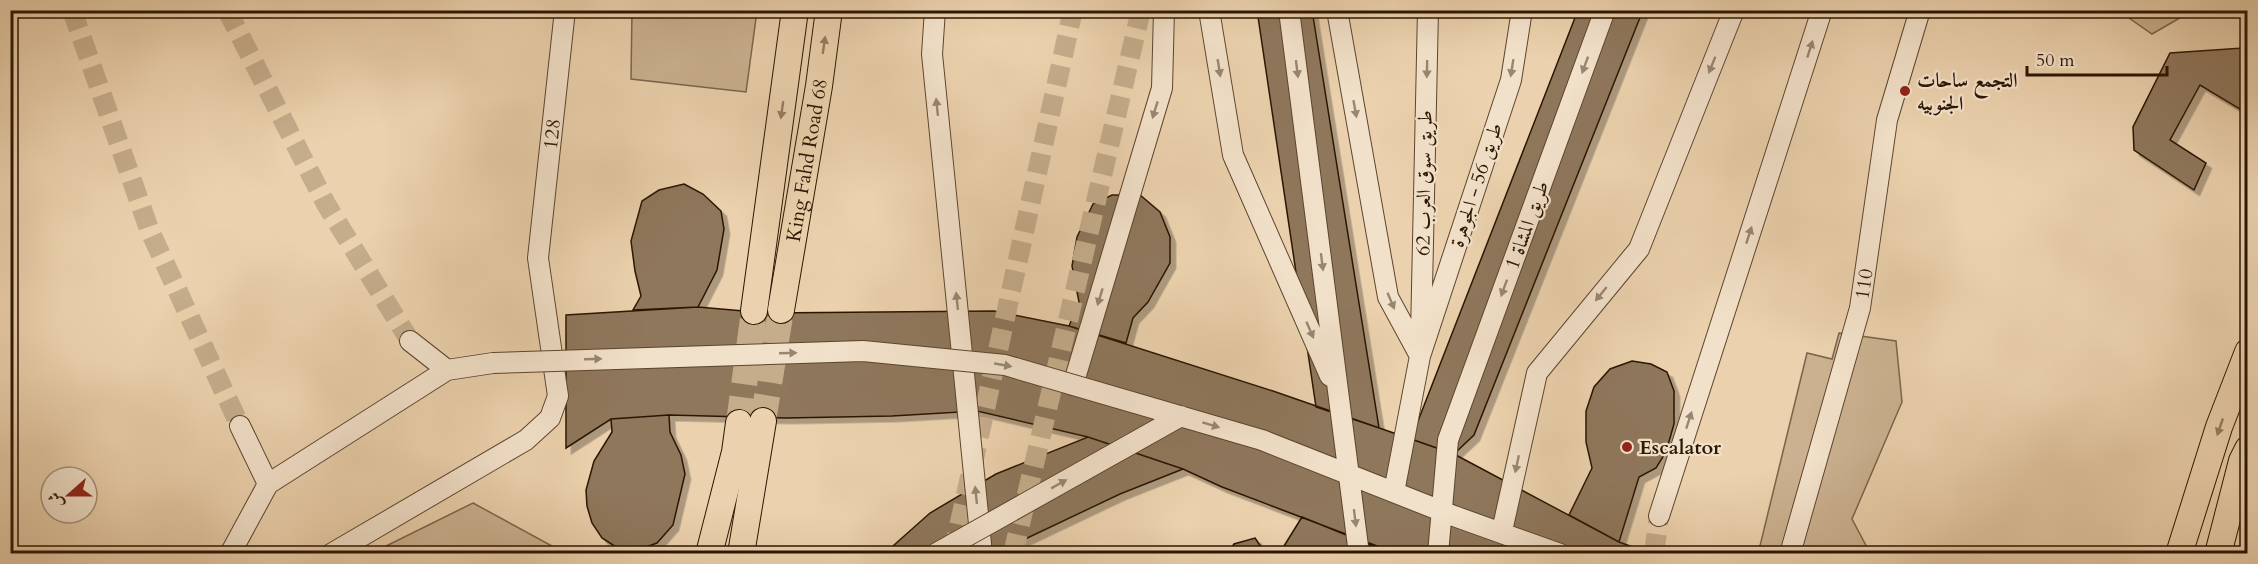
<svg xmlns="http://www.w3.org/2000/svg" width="2258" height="564" font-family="Cardo,Amiri,serif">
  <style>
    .green { fill: #cbb190; stroke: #7c644a; stroke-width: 1.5 }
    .building { fill: #8f775b; stroke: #2c1603; stroke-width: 1.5; filter: url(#shadow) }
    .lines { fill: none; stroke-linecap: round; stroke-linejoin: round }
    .minor-tunnel { stroke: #c5ac8b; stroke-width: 20; stroke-dasharray: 20 10; stroke-linecap: butt }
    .major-tunnel { stroke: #c5ac8b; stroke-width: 26; stroke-dasharray: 26 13; stroke-linecap: butt }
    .minor-casing { stroke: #5c452e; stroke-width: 22 }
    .major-casing { stroke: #2c1603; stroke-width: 28 }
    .minor { stroke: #f2e1ca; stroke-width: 20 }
    .major { stroke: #ebd1ad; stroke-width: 26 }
    .minor-bridge-casing { stroke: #5c452e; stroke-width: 22; stroke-linecap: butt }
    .minor-bridge { stroke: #f2e1ca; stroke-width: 20 }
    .oneway { fill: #957d60 }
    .oneway2 { fill: #998670 }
    .poi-dot { fill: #8f2418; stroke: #f2e1ca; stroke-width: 2 }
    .labels { text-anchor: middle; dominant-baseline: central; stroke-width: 4.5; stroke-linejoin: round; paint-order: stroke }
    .poi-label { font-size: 20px; font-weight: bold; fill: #2c1603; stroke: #f2e1ca; text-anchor: start }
    .street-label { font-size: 20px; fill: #2c1603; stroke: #f2e1ca }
  </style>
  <defs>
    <filter id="shadow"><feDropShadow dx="5.5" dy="5.5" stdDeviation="0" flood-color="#0004"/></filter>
  </defs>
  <rect width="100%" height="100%" fill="#ebd1ad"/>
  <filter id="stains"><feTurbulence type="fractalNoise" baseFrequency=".00333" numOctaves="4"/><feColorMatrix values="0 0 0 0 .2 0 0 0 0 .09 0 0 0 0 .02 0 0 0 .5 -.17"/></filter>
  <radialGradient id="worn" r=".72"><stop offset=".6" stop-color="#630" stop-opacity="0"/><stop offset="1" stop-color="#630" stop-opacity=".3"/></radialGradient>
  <path class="green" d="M632,11H757L746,92L631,79Z
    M2119,11H2192L2152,34Z
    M1839,333L1896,341L1902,402L1852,519L1870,553L1758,554L1807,353L1832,359Z
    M473,503L552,546L547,553H372Z"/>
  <path class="building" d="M1257,10H1312L1379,428L1316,407Z
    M1578,10H1643L1474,435L1454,454L1411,439Z
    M2243,48L2248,51V114L2200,85L2170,140L2206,163L2194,190L2134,150L2133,127L2170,53Z
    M684,184L703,194L721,211L724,229L717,270L698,307L633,310L641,296L635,271L631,241L642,201L659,190Z
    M1112,195H1140L1160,212L1170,237V263L1148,302L1133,318L1126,343L1069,326L1079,302L1072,266L1077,237L1093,204Z
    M698,307L766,313L994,311L1069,326L1273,391L1454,454L1619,542L1652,554H1398L1222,487L1183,469L1088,437L977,411L892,416L786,418L669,415L611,419L566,448V315Z
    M1632,361L1651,364L1667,372L1674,391V424L1666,452L1656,468L1639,477L1619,542L1569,515L1592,468L1586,442V411L1594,387L1610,369Z
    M669,415L670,432L681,455L685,474L673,525L657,543L643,548L631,550L616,547L602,538L592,523L587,506L586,490L594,461L612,432L611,419Z
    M1088,437L1183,469L1120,494L1021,541L1003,554H884L930,513L996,474Z
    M1302,517L1393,554H1279Z
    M1255,538L1266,554H1227L1234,544Z"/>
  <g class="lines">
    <path class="minor-tunnel" d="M72,10L149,229L240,426
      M227,10L326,204L410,341
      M953,554L1073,10
      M1013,554L1141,10
      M1654,554L1659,516"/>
    <path class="major-tunnel" d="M763,421L781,310
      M739,423L754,311"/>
    <defs>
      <path id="minor" d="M935,10L932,54L982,554
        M1209,10L1233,155L1330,376
        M1289,10L1359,554
        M1337,10L1388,297L1420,356L1394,492
        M1421,335L1428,10
        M410,341L447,370
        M1420,356L1511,80L1522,10
        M1073,385L1162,88L1164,10
        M240,426L268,484
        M1262,440L1454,516L1560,554
        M1659,516L1822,10
        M1502,531L1537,373L1639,249L1734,10
        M230,554L268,484L447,370L493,363
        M331,554L526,440L550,418L558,396L538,258L565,10
        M1438,554L1448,440L1605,10
        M1790,554L1860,308L1887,120L1920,10"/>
      <g id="major">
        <path id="s1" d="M781,310L819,86L829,10"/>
        <path d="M754,311L795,10"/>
        <path d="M709,554L735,452L739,423"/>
        <path d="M741,554L763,421"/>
        <path d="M2179,554L2219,427L2248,352"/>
        <path d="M2218,554L2242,461L2248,449"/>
      </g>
    </defs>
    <use href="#minor" class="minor-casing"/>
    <use href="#major" class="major-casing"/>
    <use href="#minor" class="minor"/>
    <use href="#major" class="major"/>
    <defs>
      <path id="minor-bridge" d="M493,363L863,351L1005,365L1262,440
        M935,554L1181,416"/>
    </defs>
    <use href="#minor-bridge" class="minor-bridge-casing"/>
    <use href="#minor-bridge" class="minor-bridge"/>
  </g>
  <defs><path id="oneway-solid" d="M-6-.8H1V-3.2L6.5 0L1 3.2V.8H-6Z" transform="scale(1.5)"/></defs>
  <g class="oneway">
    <use href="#oneway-solid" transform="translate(824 45) rotate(-82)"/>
    <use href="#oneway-solid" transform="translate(782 110) rotate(98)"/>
    <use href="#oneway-solid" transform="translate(2220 427) rotate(109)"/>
  </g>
  <g class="oneway2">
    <use href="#oneway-solid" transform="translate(1810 49) rotate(-72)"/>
    <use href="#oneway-solid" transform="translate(1585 65) rotate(110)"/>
    <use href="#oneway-solid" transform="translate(1712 65) rotate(112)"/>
    <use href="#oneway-solid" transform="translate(1219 68) rotate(81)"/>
    <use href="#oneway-solid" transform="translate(1512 68) rotate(99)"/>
    <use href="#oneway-solid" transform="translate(1297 69) rotate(83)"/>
    <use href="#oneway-solid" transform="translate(1427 69) rotate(91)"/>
    <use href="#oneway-solid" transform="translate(937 107) rotate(-96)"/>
    <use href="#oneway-solid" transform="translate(1355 109) rotate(80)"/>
    <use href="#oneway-solid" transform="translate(1155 110) rotate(107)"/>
    <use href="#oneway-solid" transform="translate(1749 235) rotate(-72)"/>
    <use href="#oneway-solid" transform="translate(1322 262) rotate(83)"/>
    <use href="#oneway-solid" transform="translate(1504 288) rotate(110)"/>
    <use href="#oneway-solid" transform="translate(1601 294) rotate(129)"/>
    <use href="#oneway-solid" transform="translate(1100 297) rotate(107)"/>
    <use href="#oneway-solid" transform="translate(957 301) rotate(-96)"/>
    <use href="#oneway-solid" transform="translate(1391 301) rotate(67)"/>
    <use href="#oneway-solid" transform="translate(1310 330) rotate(66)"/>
    <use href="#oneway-solid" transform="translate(788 353) rotate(-2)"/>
    <use href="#oneway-solid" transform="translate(593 359) rotate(-2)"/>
    <use href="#oneway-solid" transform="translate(1003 365) rotate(10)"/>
    <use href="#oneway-solid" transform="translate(1689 420) rotate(-72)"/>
    <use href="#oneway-solid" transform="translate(1211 425) rotate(17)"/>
    <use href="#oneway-solid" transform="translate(1517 464) rotate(102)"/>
    <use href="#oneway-solid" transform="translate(1059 484) rotate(-29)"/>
    <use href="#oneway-solid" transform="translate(976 495) rotate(-96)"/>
    <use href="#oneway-solid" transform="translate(1355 518) rotate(83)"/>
  </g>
  <g class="poi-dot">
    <circle cx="1905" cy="91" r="6"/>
    <circle cx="1627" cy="447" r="6"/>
  </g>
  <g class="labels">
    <g class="poi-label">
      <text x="1917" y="80">التجمع ساحات<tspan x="1917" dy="23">الجنوبيه</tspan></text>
      <text x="1639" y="447">Escalator</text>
    </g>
    <g class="street-label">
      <text transform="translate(552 134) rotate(-84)">128</text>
      <text stroke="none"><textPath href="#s1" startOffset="152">King Fahd Road 68</textPath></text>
      <text transform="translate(1424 183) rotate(-89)">طريق سوق العرب 62</text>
      <text transform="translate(1476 185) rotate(-72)">طريق 56 - الجوهرة</text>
      <text transform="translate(1527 225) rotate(-70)">طريق المشاة 1</text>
      <text transform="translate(1864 284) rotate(-82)">110</text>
    </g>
  </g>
  <rect width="2258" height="564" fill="none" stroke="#ebd1ad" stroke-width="36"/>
  <rect x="12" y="12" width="2234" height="540" fill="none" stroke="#2c1603" stroke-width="3"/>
  <rect x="18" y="18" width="2222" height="528" fill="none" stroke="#2c1603" stroke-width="1.5"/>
  <g transform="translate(69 495) rotate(249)"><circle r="28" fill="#f2e1ca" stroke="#a3907a" stroke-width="1.5"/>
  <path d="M0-4.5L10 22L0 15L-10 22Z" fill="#8f2418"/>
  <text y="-9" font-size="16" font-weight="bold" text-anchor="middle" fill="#2c1603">ش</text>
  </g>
  <path d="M2027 66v9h140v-9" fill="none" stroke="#2c1603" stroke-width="3"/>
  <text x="2036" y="66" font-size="18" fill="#2c1603" stroke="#f2e1ca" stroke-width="4.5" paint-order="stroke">50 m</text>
  <rect width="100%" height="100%" filter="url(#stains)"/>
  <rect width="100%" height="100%" fill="url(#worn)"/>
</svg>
